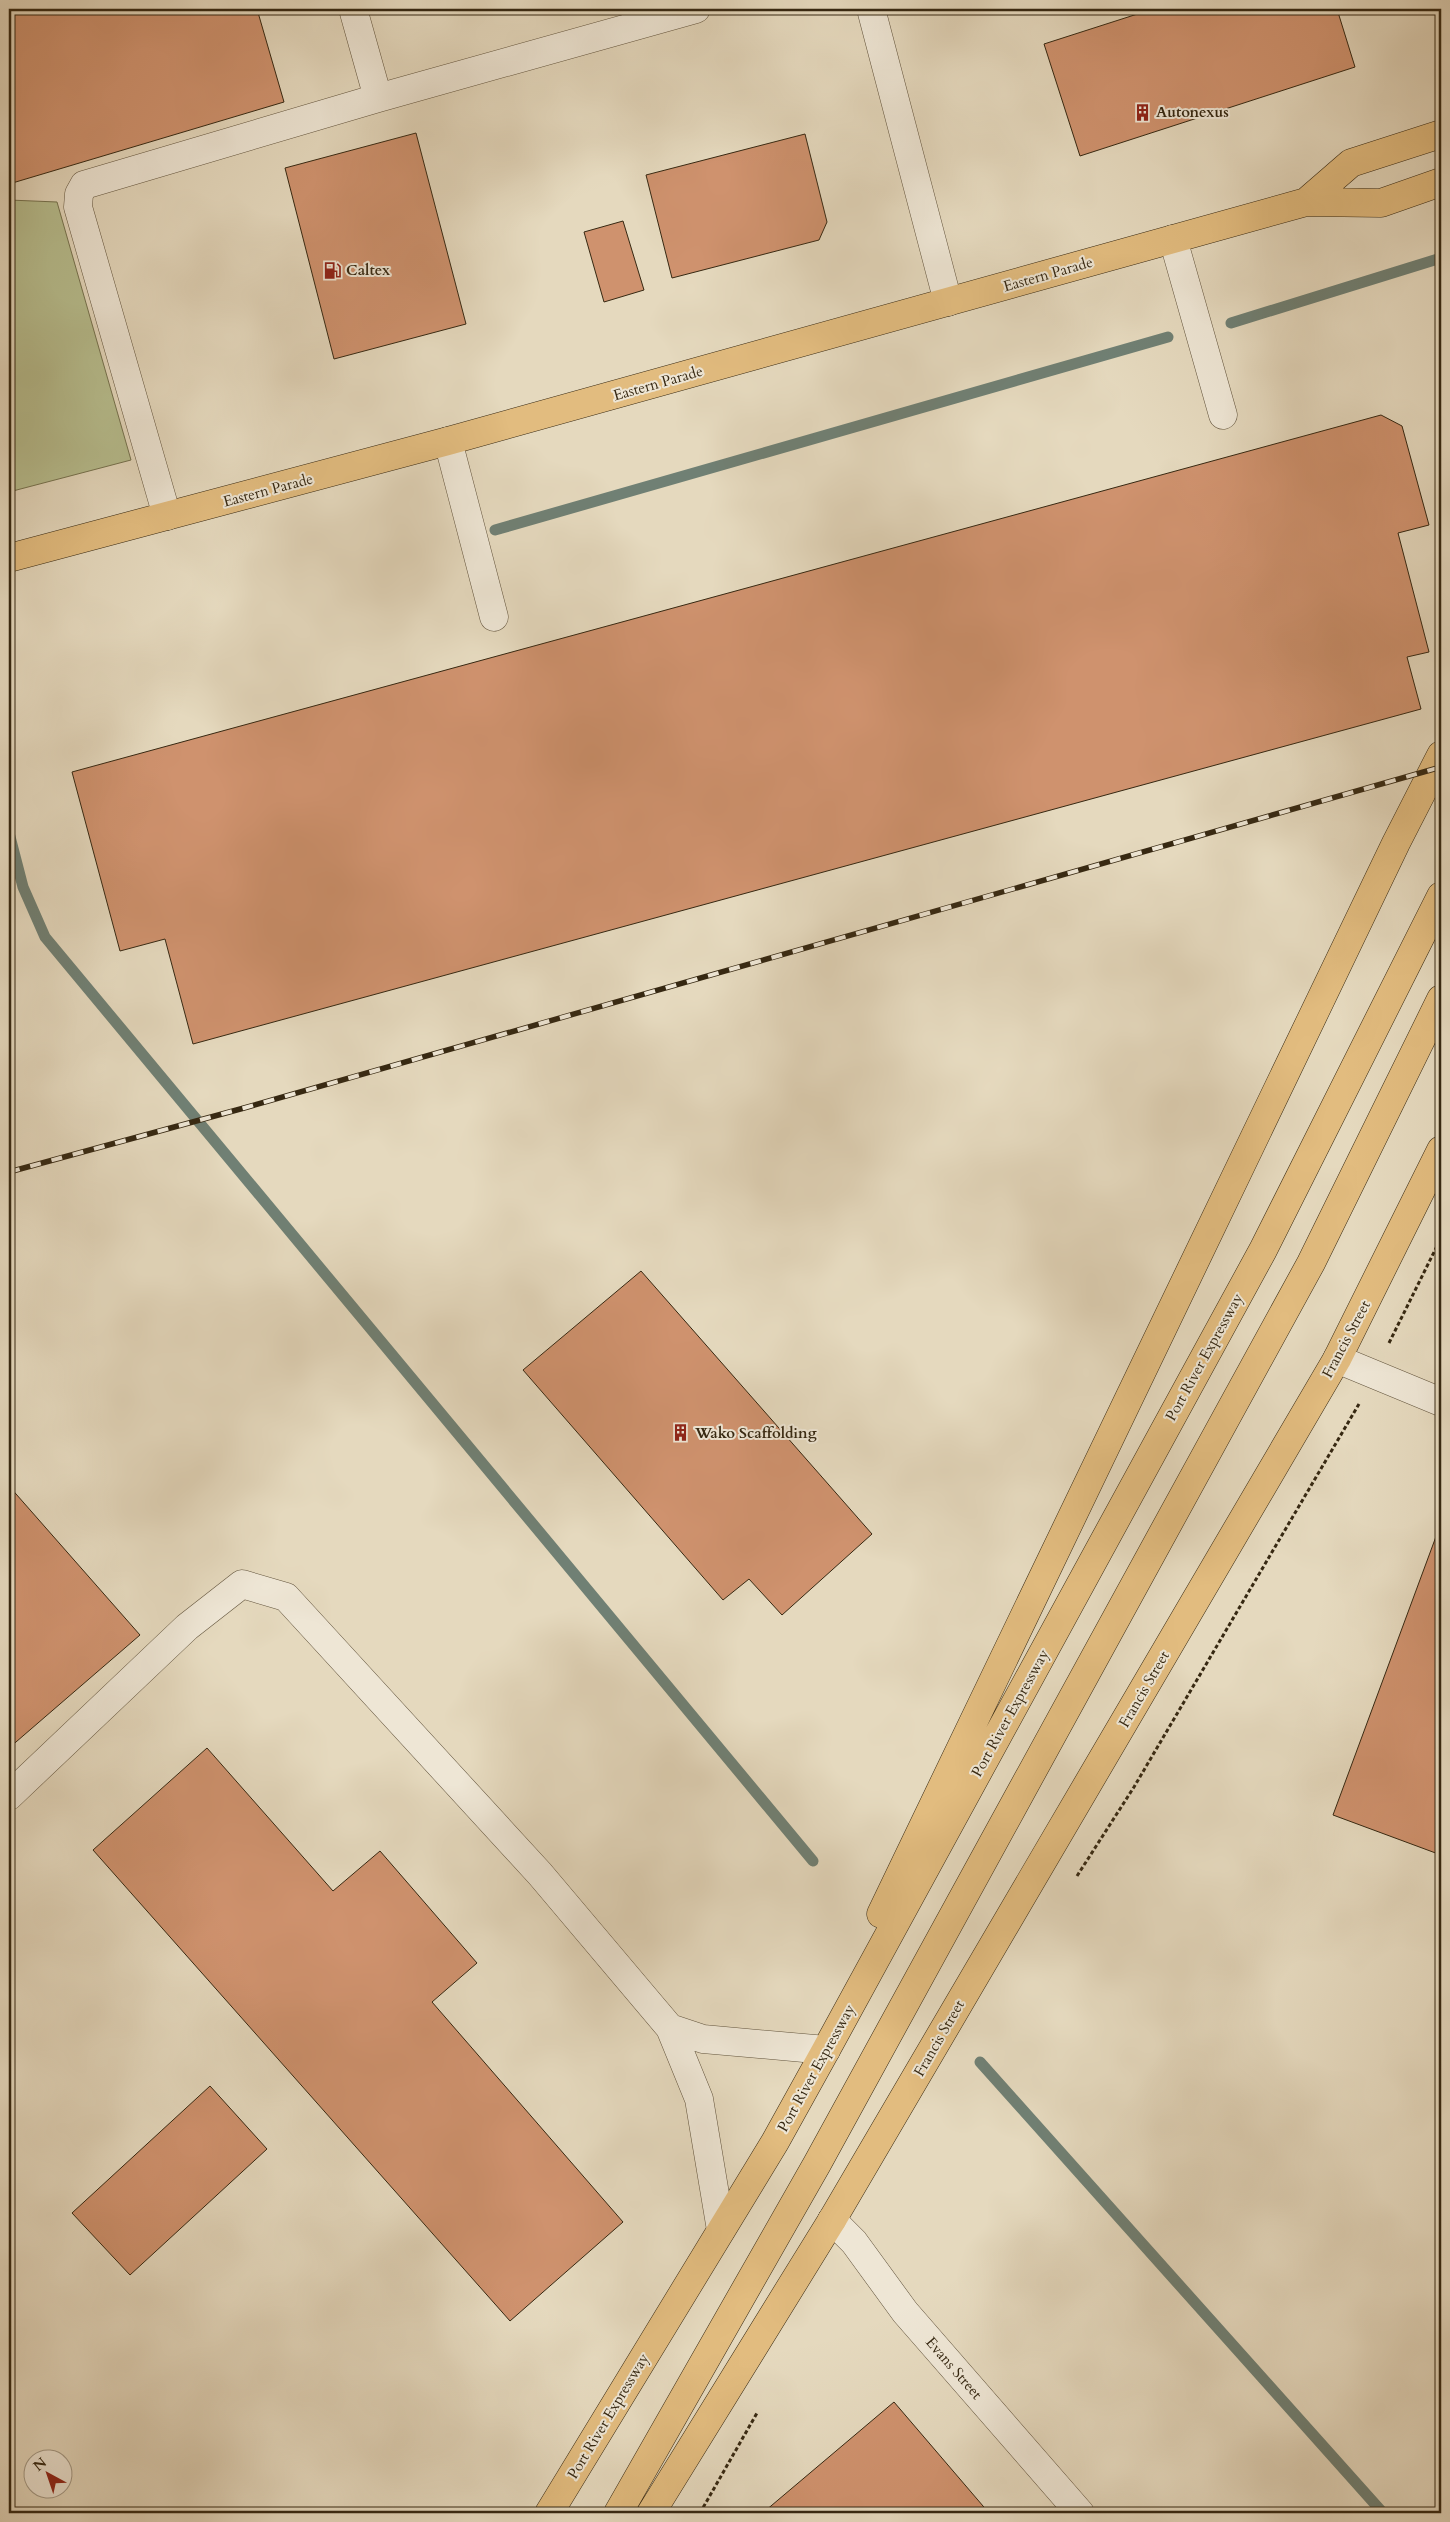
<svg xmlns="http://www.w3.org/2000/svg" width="1450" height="2522" font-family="Cardo,serif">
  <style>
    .green { fill: #b7be8f; stroke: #767350 }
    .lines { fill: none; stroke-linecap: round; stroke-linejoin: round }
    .stream { stroke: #708074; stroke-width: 11 }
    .building { fill: #cf926e; stroke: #362812 }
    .minor-casing { stroke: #62543d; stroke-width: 29 }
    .major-casing { stroke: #362812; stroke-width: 29 }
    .highway-casing { stroke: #362812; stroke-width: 29 }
    .path { stroke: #362812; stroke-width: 3; stroke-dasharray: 4 2.5; stroke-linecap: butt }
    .minor { stroke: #eee6d5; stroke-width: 28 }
    .major { stroke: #e2bc7f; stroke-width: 28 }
    .highway { stroke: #e2bc7f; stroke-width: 28 }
    .rail-casing { stroke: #362812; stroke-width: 5.5 }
    .rail { stroke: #eee6d5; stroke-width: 4; stroke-dasharray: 11; stroke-linecap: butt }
    .labels { text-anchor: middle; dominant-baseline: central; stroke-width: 4; stroke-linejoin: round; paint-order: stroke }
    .poi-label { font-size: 15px; font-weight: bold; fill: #362812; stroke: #eee6d5; text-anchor: start }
    .street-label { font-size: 15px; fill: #362812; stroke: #eee6d5 }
  </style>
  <rect width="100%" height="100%" fill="#e5d9be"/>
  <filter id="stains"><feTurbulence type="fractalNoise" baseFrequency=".004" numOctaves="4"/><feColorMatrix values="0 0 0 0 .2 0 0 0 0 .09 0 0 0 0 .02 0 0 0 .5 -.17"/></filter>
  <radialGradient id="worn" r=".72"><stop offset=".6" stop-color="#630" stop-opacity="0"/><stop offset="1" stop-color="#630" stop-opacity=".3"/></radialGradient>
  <path class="green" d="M9,200L57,202L131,460L9,492Z"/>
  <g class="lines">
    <path class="stream" d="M1231,323L1441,258
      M495,530L1168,337
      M9,833L23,887L45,937L813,1861
      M980,2062L1383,2513"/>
  </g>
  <path class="building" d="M9,9H257L284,102L9,184Z
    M1153,9H1337L1355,67L1080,156L1044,44Z
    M416,133L466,324L334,359L285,168Z
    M805,134L827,222L819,240L672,278L646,175Z
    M623,221L644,290L604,302L584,232Z
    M1381,415L1402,426L1429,525L1398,533L1429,652L1407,657L1421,709L193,1044L165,939L120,951L72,772Z
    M641,1271L872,1534L782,1615L749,1579L723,1600L523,1370Z
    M9,1486L140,1635L9,1748Z
    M1441,1523V1855L1333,1815Z
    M207,1748L333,1891L380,1851L477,1963L432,2002L623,2222L510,2321L93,1850Z
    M210,2086L267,2149L130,2275L72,2213Z
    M894,2402L989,2513H766L765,2511Z"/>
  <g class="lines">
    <defs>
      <path id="minor" d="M353,9L378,98
        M871,9L948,302
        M1173,239L1223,415
        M448,441L494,617
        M167,516L78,207L79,194L84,185L378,98L696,9
        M1337,1359L1441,1402
        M9,1796L187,1627L242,1584L286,1597L540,1874L670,2028L703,2039L826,2050
        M670,2028L699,2099L721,2230
        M832,2220L854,2242L905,2312L1080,2513"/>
      <path id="major" d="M1306,202L1351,163L1441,134
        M9,558L448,441L1306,202L1381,203L1441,182
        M832,2220L1337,1359L1441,1150"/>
      <path id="highway" d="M881,1914L1396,843L1441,755
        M549,2513L775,2142L826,2050L1263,1250L1441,896
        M618,2513L817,2164L1311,1263L1441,999
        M651,2513L832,2220"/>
    </defs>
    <use href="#minor" class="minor-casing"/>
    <use href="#major" class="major-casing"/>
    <use href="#highway" class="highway-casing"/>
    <path class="path" d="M1389,1343L1441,1238
      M1077,1876L1134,1787L1359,1404
      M700,2513L757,2413"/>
    <use href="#minor" class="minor"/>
    <use href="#major" class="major"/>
    <use href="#highway" class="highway"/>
    <defs>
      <path id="rail" d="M9,1172L244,1108L1441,767"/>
    </defs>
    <use href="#rail" class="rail-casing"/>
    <use href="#rail" class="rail"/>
  </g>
  <defs>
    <symbol id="building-bare" viewBox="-9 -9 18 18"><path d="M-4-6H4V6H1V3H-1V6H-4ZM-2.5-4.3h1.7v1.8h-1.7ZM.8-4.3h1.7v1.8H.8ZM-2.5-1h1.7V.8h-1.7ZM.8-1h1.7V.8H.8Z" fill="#8f2418" stroke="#eee6d5" stroke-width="2.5" paint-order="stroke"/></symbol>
    <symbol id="fuel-bare" viewBox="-9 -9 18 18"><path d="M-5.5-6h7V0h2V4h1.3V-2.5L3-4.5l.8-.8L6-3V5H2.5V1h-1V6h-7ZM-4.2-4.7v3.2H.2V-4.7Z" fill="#8f2418" stroke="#eee6d5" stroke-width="2.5" paint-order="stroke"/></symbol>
  </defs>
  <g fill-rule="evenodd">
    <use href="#building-bare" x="1130" y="100" width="25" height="25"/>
    <use href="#fuel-bare" x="320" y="258" width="25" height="25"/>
    <use href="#building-bare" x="668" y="1420" width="25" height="25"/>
  </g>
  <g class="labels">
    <g class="poi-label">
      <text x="1156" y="112">Autonexus</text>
      <text x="346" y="270">Caltex</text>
      <text x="695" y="1433">Wako Scaffolding</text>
    </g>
    <g class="street-label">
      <text transform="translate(1048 274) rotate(-16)">Eastern Parade</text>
      <text transform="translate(658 383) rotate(-16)">Eastern Parade</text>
      <text transform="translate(268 490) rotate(-15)">Eastern Parade</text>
      <text transform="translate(1346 1339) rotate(-62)">Francis Street</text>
      <text transform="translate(1204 1357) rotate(-61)">Port River Expressway</text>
      <text transform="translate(1144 1689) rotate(-60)">Francis Street</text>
      <text transform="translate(1010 1713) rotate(-61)">Port River Expressway</text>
      <text transform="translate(939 2038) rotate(-60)">Francis Street</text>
      <text transform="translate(816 2068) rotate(-61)">Port River Expressway</text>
      <text transform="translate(954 2368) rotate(49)">Evans Street</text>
      <text transform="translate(608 2416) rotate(-59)">Port River Expressway</text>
    </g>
  </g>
  <rect width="1450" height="2522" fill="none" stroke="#e5d9be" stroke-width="30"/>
  <rect x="10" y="10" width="1430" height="2502" fill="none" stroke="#362812" stroke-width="2.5"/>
  <rect x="15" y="15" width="1420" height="2492" fill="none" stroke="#362812"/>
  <g transform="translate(48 2474) rotate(320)"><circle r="24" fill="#eee6d5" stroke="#a49a87"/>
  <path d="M0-4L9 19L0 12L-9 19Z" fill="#8f2418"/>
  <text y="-8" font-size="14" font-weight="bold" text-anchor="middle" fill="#362812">N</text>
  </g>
  <rect width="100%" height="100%" filter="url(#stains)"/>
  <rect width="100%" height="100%" fill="url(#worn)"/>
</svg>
